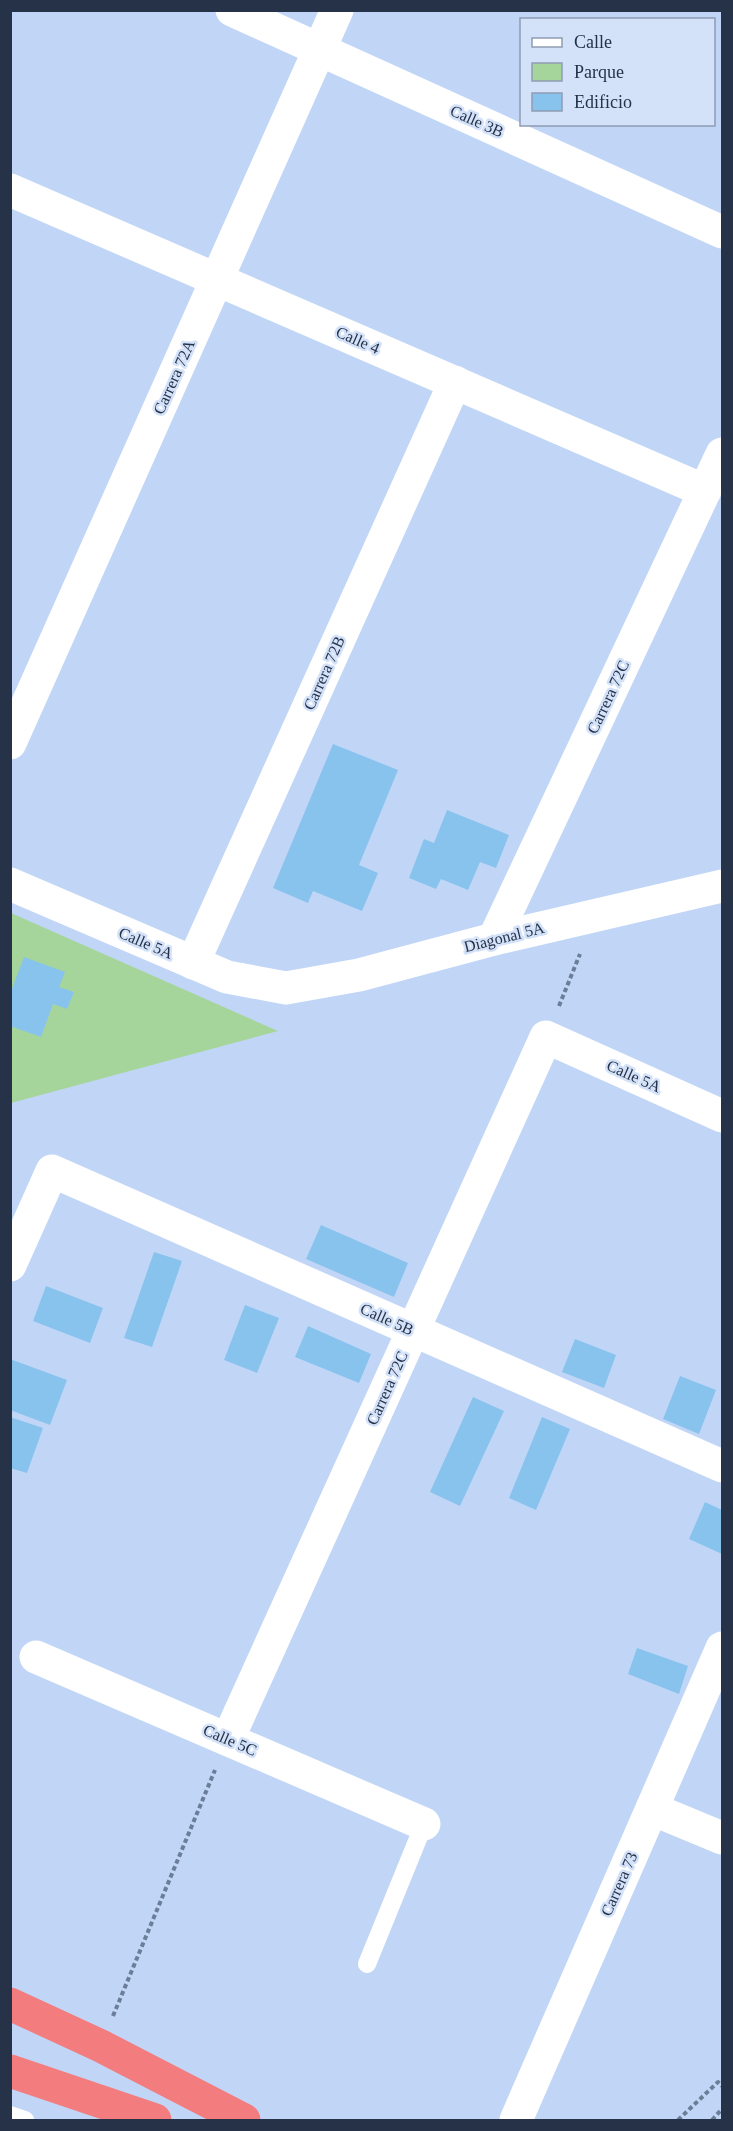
<svg xmlns="http://www.w3.org/2000/svg" width="733" height="2131" font-family="'Times New Roman',serif">
  <style>
    .green { fill: #a6d59c }
    .building { fill: #88c3ed }
    .lines { fill: none; stroke-linecap: round; stroke-linejoin: round }
    .path { stroke: #6c7d98; stroke-width: 4; stroke-dasharray: 4.5 3; stroke-linecap: butt }
    .lane { stroke: #fff; stroke-width: 18 }
    .street { stroke: #fff; stroke-width: 33 }
    .secondary { stroke: #fff; stroke-width: 33 }
    .highway { stroke: #f27c7e; stroke-width: 33 }
    .labels { text-anchor: middle; dominant-baseline: central; stroke-width: 5; stroke-linejoin: round; paint-order: stroke }
    .street-label { font-size: 16px; fill: #253247; stroke: #d4e2f9 }
  </style>
  <rect width="100%" height="100%" fill="#c1d6f7"/>
  <path class="green" d="M11,913L278,1031L11,1103Z"/>
  <path class="building" d="M333,744L398,770L359,865L378,873L362,911L313,891L308,903L273,888Z
    M447,810L509,835L496,868L480,862L468,890L441,879L436,889L409,878L424,839L434,843Z
    M24,957L65,972L59,987L74,992L67,1009L53,1004L41,1037L10,1026V994Z
    M321,1225L408,1263L394,1297L306,1259Z
    M154,1252L182,1261L152,1347L124,1338Z
    M46,1286L103,1308L90,1343L33,1321Z
    M245,1305L279,1318L257,1373L224,1360Z
    M308,1326L371,1354L359,1383L295,1357Z
    M575,1339L616,1355L604,1388L562,1372Z
    M10,1359L67,1380L50,1425L10,1410Z
    M680,1376L716,1390L699,1434L663,1419Z
    M473,1397L504,1411L460,1506L430,1492Z
    M10,1417L43,1428L27,1473L10,1468Z
    M542,1417L570,1429L536,1510L509,1498Z
    M705,1502L722,1510V1554L689,1539Z
    M637,1648L688,1666L679,1694L628,1674Z"/>
  <g class="lines">
    <path class="path" d="M559,1006L580,954
      M113,2016L215,1770
      M678,2120L718,2082L722,2086
      M712,2120L722,2109"/>
    <path class="lane" d="M367,1964L424,1824
      M10,2115L25,2120"/>
    <path class="street" d="M232,10L722,232
      M10,190L705,491
      M10,743L337,10
      M494,939L722,454
      M193,963L455,382
      M10,1265L52,1171L722,1466
      M36,1657L424,1824
      M228,1739L546,1037L722,1116
      M652,1809L722,1838"/>
    <path class="secondary" d="M10,884L227,977L286,988L359,975L494,939L722,886
      M516,2120L722,1648"/>
    <path class="highway" d="M10,2004L101,2046L244,2120
      M10,2071L155,2120"/>
  </g>
  <g class="labels">
    <g class="street-label">
      <text transform="translate(477 121) rotate(24)">Calle 3B</text>
      <text transform="translate(358 340) rotate(24)">Calle 4</text>
      <text transform="translate(174 377) rotate(-66)">Carrera 72A</text>
      <text transform="translate(324 673) rotate(-66)">Carrera 72B</text>
      <text transform="translate(608 697) rotate(-65)">Carrera 72C</text>
      <text transform="translate(504 937) rotate(-14)">Diagonal 5A</text>
      <text transform="translate(146 943) rotate(23)">Calle 5A</text>
      <text transform="translate(634 1076) rotate(24)">Calle 5A</text>
      <text transform="translate(387 1319) rotate(24)">Calle 5B</text>
      <text transform="translate(387 1388) rotate(-66)">Carrera 72C</text>
      <text transform="translate(230 1740) rotate(23)">Calle 5C</text>
      <text transform="translate(619 1884) rotate(-66)">Carrera 73</text>
    </g>
  </g>
  <rect width="733" height="2131" fill="none" stroke="#253247" stroke-width="24"/>
  <rect x="520" y="18" width="195" height="108" fill="#d4e2f9" stroke="#8e9cb2" stroke-width="1.5"/>
  <rect x="532" y="38" width="30" height="9" fill="#ffffff" stroke="#8e9cb2" stroke-width="1.5"/>
  <text x="574" y="48" font-size="18" fill="#253247">Calle</text>
  <rect x="532" y="63" width="30" height="18" fill="#a6d59c" stroke="#8e9cb2" stroke-width="1.5"/>
  <text x="574" y="78" font-size="18" fill="#253247">Parque</text>
  <rect x="532" y="93" width="30" height="18" fill="#88c3ed" stroke="#8e9cb2" stroke-width="1.5"/>
  <text x="574" y="108" font-size="18" fill="#253247">Edificio</text>
</svg>
